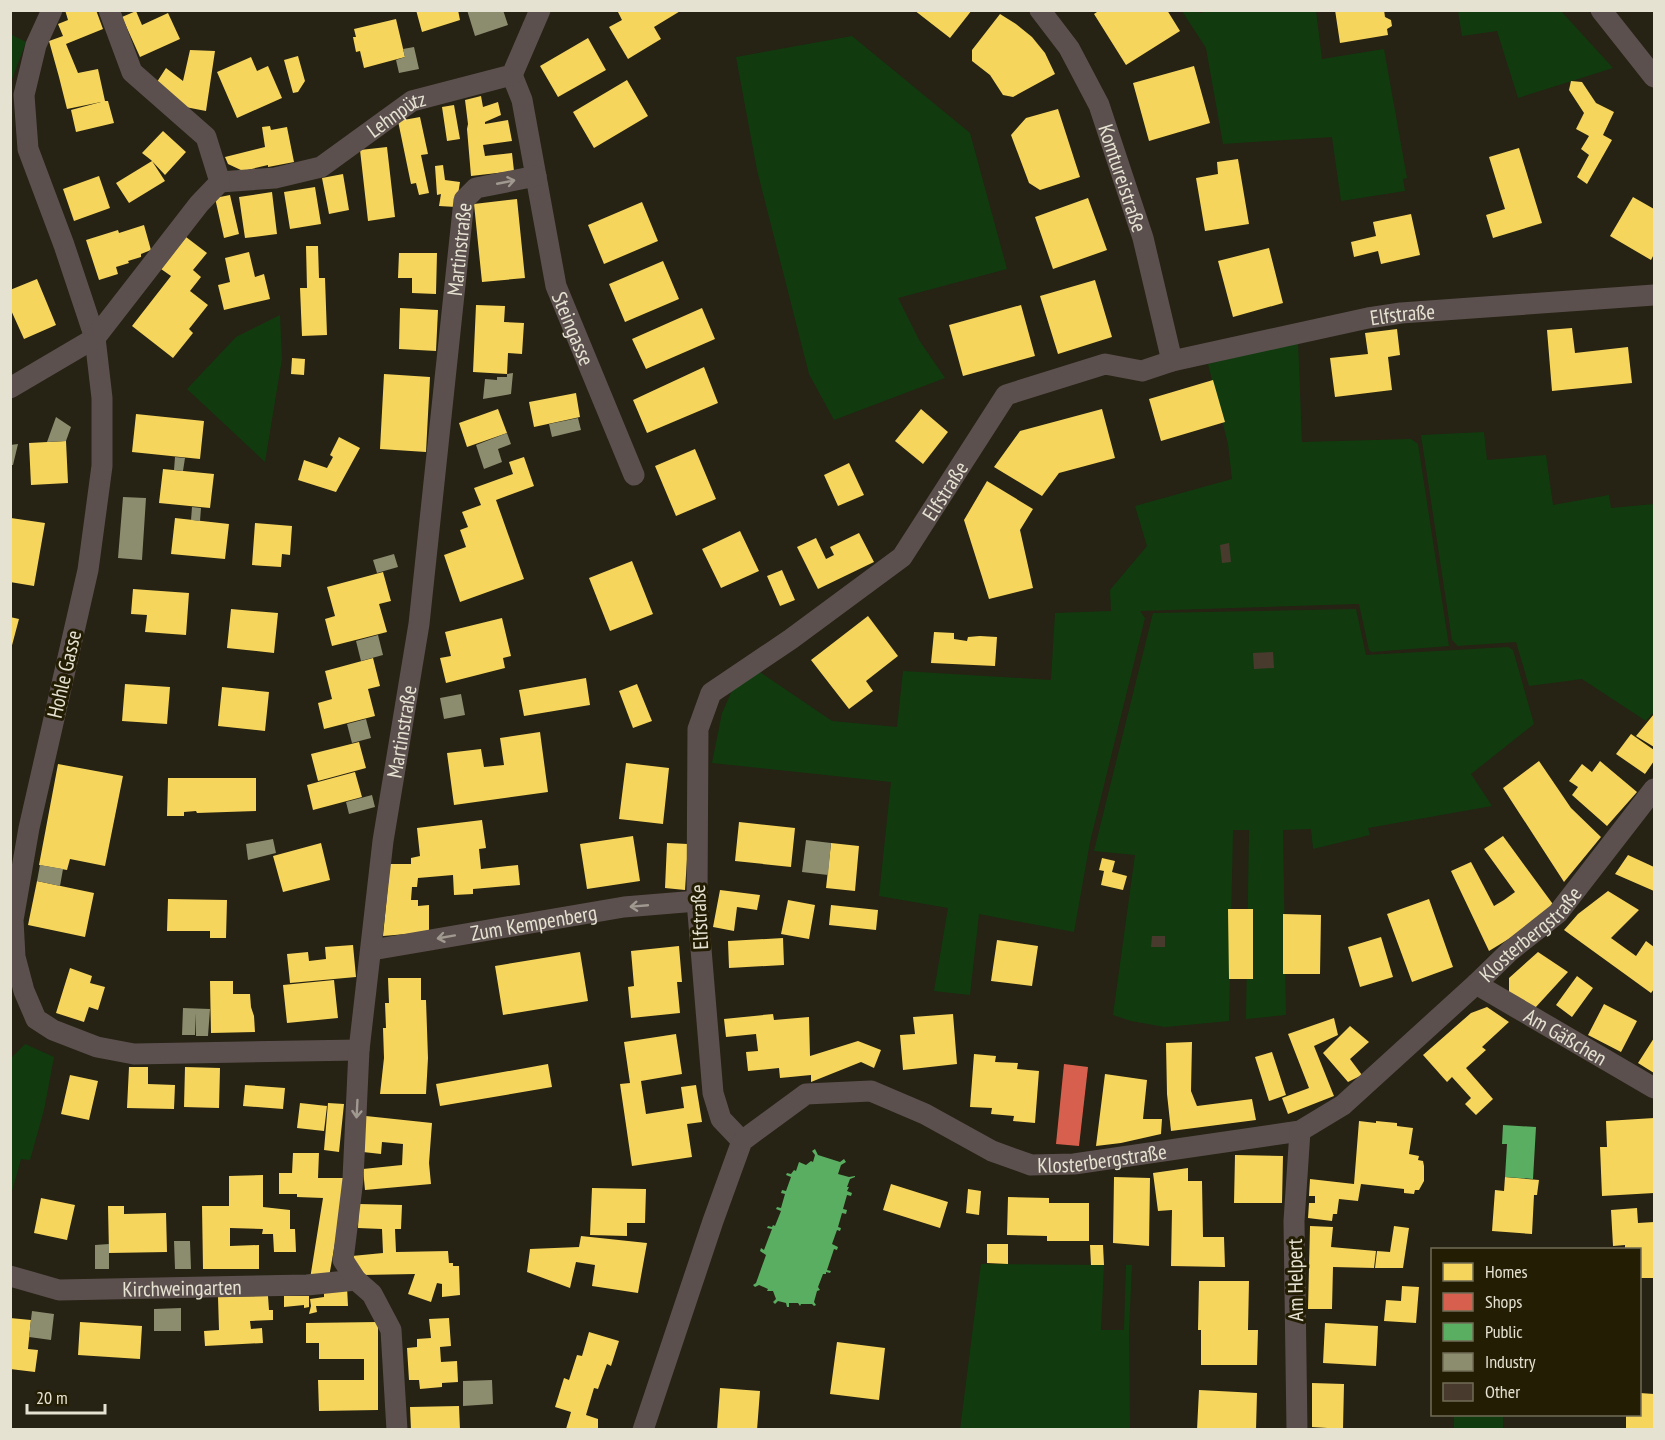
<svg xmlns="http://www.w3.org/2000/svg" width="1665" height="1440" font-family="'PT Sans Narrow',sans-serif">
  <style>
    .green { fill: #113b0e }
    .homes { fill: #f6d55c }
    .shops { fill: #d6604d }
    .public { fill: #5aae61 }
    .industry { fill: #8c8c6e }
    .building { fill: #483b2e }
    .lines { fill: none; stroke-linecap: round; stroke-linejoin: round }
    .street { stroke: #5b504e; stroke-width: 21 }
    .oneway { stroke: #a09990 }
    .labels { text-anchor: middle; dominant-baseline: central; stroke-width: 6; stroke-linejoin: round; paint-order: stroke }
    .street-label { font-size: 21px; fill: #e5e2d2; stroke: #231d04 }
  </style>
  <rect width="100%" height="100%" fill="#262214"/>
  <path class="green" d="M1214,10L1316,11L1322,59L1384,49L1407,178L1403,179L1405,191L1341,201L1332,137L1223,144L1206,48L1182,11H1200V13Z
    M1458,11H1561L1613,68L1518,98L1497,31L1462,36Z
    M10,34L26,42L11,82V109Z
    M852,36L970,133L1007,269L898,298L919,340L945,378L834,420L809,374L757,170L736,57Z
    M280,315L282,359L265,462L187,389L236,337Z
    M1298,342L1302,442L1411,439L1418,444L1449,646L1372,652L1369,650L1359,604H1356L1140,611L1145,618L1090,842L1074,932L979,914L970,995L934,991L948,908L879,896L891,782L712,763L722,713L734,686L757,670L832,721L897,727L903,671L1051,680L1055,613L1111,611L1110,590L1147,546L1135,506L1232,479L1228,444L1208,364Z
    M1484,432L1487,460L1546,455L1553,505L1609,495L1611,508L1654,504V712L1646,721L1582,679L1529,686L1516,642L1458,646L1452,640L1421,435Z
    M1356,609L1366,655L1508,647L1513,650L1534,724L1471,774L1492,806L1368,828L1370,835L1313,849L1311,829L1283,830L1286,1015L1246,1019L1249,830H1233L1229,1021L1165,1027L1131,1021L1113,1015L1135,855L1094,851L1153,613Z
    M25,1044L54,1057L44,1110L30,1160L21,1159L11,1195V1058Z
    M981,1264L1104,1265L1101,1330H1124L1126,1265H1132L1129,1330L1130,1429L960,1430Z
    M1454,1415H1503V1429H1454Z"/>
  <path class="homes" d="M65,10H96L103,29L66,44L78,73L98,69L105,101H108L114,123L76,132L71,110L101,102L67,109L59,77L49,41L63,36L58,24L68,20Z
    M416,10H458L460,20L422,32Z
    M617,10H682L654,27L661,39L628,59L609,27L622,20Z
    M914,10H972L950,38Z
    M1100,10H1167L1180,31L1126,65L1094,14Z
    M1335,10H1384L1385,17L1391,20L1392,26L1387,29L1388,35L1340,43Z
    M136,11L142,25L168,13L180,39L140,57L122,17Z
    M1000,14L1016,24L1032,37L1045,53L1055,74L1013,97L1003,95L990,75L972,61V50Z
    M396,19L405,57L364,68L360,51L356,52L353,37H356L354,29Z
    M588,38L606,70L558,97L540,66Z
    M190,50L215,51L206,111L180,106L155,85L166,68L183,81Z
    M298,56L305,81L298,92L293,93L284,60Z
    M251,57L257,71L268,66L282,98L237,118L217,72Z
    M1194,66L1210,123L1149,141L1133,83Z
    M627,80L648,116L594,148L573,112Z
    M1571,81L1582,82L1596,103L1614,112L1603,135L1612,140L1587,184L1577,177L1589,155L1581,149L1589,136L1576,129L1584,113L1569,90Z
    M481,96L483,107L498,102L501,115L485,122V124L508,120L512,141L483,145L485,156L512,153L514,171L471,176L467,129L468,124L465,100Z
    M454,105L460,139L447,141L442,107Z
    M1058,109L1080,177L1040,190L1029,183L1011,135L1026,118Z
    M420,117L428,154L421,155L429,193L419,195L416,183L411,184L398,121Z
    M270,126L271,130L287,127L294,162L268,167V165L243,171L228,164L225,157L265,147L262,127Z
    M163,131L186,152L165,175L151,160L142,153Z
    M387,147L395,217L368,221L360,150Z
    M1519,148L1542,223L1493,238L1486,215L1505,209L1489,157Z
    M1238,159L1249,224L1205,231L1196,178L1218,174L1217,162Z
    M152,161L165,181L129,203L116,183Z
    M443,165L445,180L460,182L456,207L439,206L441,194L437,195L435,166Z
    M343,174L349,210L329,214L322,178Z
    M99,176L110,208L74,221L63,189Z
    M315,187L321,224L290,229L284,192Z
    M272,192L277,234L245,238L239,197Z
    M230,195L239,234L224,238L215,198Z
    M1633,197L1654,209V254L1651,260L1610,236Z
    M1088,198L1107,250L1053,269L1035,217Z
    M517,199L525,278L482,282L474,204Z
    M642,202L658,241L604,264L588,225Z
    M1411,214L1420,255L1381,264L1378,251L1354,257L1351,242L1376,236L1373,222Z
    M144,225L151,250L141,254V257L128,261L129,263L116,267L118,274L99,280L86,240L118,230L119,233Z
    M186,237L207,253L193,270L201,277L190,291L208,305L189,329L193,333L173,358L132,326L171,276L161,269Z
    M306,246H318L319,278H325L327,335L302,336L300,288H307Z
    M1269,248L1283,303L1233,317L1218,261Z
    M249,252L255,277L264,274L270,299L224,310L218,285L230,282L225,258Z
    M399,253H437L436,294L412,293V278H398Z
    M663,261L679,299L625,322L609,284Z
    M37,279L56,325L24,339L10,308V290Z
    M1095,280L1112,337L1058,354L1040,296Z
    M476,305L505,306L504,322L524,323L522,354L508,353L507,374L473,372Z
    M1021,305L1035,356L963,376L949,325Z
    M400,308L438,310L436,351L399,349Z
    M702,308L715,339L646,369L632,339Z
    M1572,328L1575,353L1628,347L1632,383L1552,391L1547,330Z
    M1397,329L1400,355L1388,357L1392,390L1335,397L1330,358L1368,354L1365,333Z
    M292,358L305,359L304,375L291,374Z
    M704,367L718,403L647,433L633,400Z
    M384,374L430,377L426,452L380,449Z
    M1213,380L1225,422L1161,441L1149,399Z
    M576,393L580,417L534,427L529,402Z
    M498,409L507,433L467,447L459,423Z
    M921,409L948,432L923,464L895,441Z
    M1102,409L1115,458L1059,473L1042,496L994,467L1020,431Z
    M136,414L204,421L200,459L132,452Z
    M339,437L360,448L336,492L298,480L304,460L327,468L333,457L330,455Z
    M66,441L68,483L31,485L29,443Z
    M695,449L716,499L676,516L655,466Z
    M524,457L534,486L496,500L524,579L460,602L444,555L466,547L460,530L468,527L462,512L481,505L474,488L513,474L509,462Z
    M849,463L864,495L838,506L824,475Z
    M163,469L214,474L210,508L159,503Z
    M987,481L1033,509L1020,530L1033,588L989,599L964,520Z
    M11,518L45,523L34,586L10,582Z
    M175,518L229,524L225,559L171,554Z
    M255,523L292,526L290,555L282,554L281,567L252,565Z
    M740,531L759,571L721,588L702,549Z
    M859,533L874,562L818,589L797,547L816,538L826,559L834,555L830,547Z
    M632,561L653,614L610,631L589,578Z
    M782,570L795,600L780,606L767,576Z
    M383,572L391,601L379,604L387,632L332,646L325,619L335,616L327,587Z
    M133,589L189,593L186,635L145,632L147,615L131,614Z
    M231,609L278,613L274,653L227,648Z
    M868,616L898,656L866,681L873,691L849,709L811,660Z
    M10,617L19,619L11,649H10Z
    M502,618L511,656L503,658L505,668L446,683L440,658L451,656L445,632Z
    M934,632L954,633V639L967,641L968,637L980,636L997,637L995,666L931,663Z
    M373,658L380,686L368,689L375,716L324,729L318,703L332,699L325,671Z
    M586,678L590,705L524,716L519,690Z
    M125,684L170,687L167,724L122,721Z
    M637,684L652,721L633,728L619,691Z
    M222,687L269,692L265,731L218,726Z
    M1654,714V747L1636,736Z
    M540,732L548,792L454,805L447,753L481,749L484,767L504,765L500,738Z
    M1631,734L1654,750V761L1645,774L1616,754Z
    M359,742L366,768L318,781L311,754Z
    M1539,761L1571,808L1601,837L1564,882L1503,788Z
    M1600,761L1637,792L1607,826L1572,795L1578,787L1569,781L1582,764L1592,772Z
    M626,763L669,768L663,824L619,819Z
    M58,764L123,776L105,866L70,859L67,870L39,865Z
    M355,772L362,797L313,810L307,785Z
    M168,778H256V811L197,813L196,811L184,812V816H167Z
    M482,820L486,848L479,849L481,869L518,865L520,885L473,889V894L454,895L453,875L418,878L417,887H412L411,900H418V906L429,905V932L383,936L390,864H411V858L420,856L417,828Z
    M739,822L795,828L791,867L735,861Z
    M633,836L640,881L587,889L580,844Z
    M1503,836L1555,907L1525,929L1489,951L1451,871L1471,862L1494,906L1504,900L1515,892L1484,849Z
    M321,843L330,880L283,892L273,856Z
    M667,843L688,844L685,890L665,888Z
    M831,843L859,846L855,891L826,888Z
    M1628,855L1654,867V891L1615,874Z
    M1102,858L1115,861L1112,872L1127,876L1123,890L1101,885L1104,871L1099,870Z
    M37,881L94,893L85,937L28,925Z
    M720,890L760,895L757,910L737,907L734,931L713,927Z
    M1608,891L1639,910L1611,938L1636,956L1646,941L1654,947V989L1651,993L1564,930L1578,914Z
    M168,899L227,900L226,938H210V931H167Z
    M1429,899L1453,967L1412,982L1387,914Z
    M788,900L815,905L809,939L781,934Z
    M831,905L878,910L876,930L829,925Z
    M1228,909H1253V979H1229Z
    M1283,914L1321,915L1320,974H1283Z
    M1381,937L1393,977L1360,987L1348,947Z
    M783,938L784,965L729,968L728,941Z
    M997,940L1038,946L1032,986L991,981Z
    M353,945L356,977L290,983L287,954L308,952L309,961L326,959L325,947Z
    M679,946L682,982H677L680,1013L631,1018L628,987L634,986L631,951Z
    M580,952L588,1001L503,1015L495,966Z
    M1538,952L1568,972L1535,1008L1509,994V978Z
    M70,968L92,976L90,983L105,987L98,1010L89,1007L84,1022L56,1013Z
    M1577,976L1593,988L1572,1017L1556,1005Z
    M388,978H421V1000H426L428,1058L426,1094H380L384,1058L383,1028H386L385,1003H389Z
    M334,980L338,1018L287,1023L283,985Z
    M210,981H233V994H250L251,1007L254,1016L255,1032L211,1033Z
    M1604,1004L1637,1021L1621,1052L1588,1035Z
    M1487,1007L1509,1022L1482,1047L1486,1050L1466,1068L1493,1099L1476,1115L1465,1104L1471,1098L1452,1077L1447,1082L1423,1055L1471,1013Z
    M773,1014L774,1020L809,1017L810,1056L858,1041L881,1050L874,1068L861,1062L811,1082V1075L780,1078L779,1068L748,1071L746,1052L758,1051L756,1034L726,1037L724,1019Z
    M953,1014L957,1064L903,1070L900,1035L915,1034L913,1017Z
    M1334,1018L1338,1035L1314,1046L1334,1096L1288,1114L1282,1098L1309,1088L1288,1034Z
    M1350,1026L1369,1042L1350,1059L1362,1075L1348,1082L1323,1053Z
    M676,1034L682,1074L641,1081L646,1114L684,1108L681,1087L696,1085L702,1122L687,1124L692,1157L632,1166L620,1084L630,1083L624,1042Z
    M1654,1038V1073L1638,1063Z
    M1192,1042L1191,1091L1197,1106L1252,1099L1256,1120L1171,1131L1167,1094L1166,1043Z
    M1272,1052L1286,1095L1269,1101L1255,1057Z
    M974,1054L996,1056L995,1062L1018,1063L1017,1069L1039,1071L1035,1123L1013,1121L1014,1116L991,1114L992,1108L970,1107Z
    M548,1064L552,1087L440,1106L436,1084Z
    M129,1067H148V1084L175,1085L174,1109L127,1108Z
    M185,1067L220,1068L219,1108L184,1107Z
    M1105,1074L1147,1080L1143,1119H1162L1161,1134L1121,1143L1096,1146Z
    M70,1075L98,1081L89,1120L61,1114Z
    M245,1085L285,1088L283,1109L243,1106Z
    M300,1103L327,1106L324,1131L297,1128Z
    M328,1103L344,1104L339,1152L324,1150Z
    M366,1116L432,1123L429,1163L431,1184L365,1190L363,1169L402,1165L403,1144L382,1142L381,1154L363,1152Z
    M1654,1118V1193L1602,1196L1600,1147H1607L1606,1121Z
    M1359,1121L1376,1123V1121L1397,1123V1126L1413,1128L1409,1154L1419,1156L1418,1160L1423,1161L1424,1166V1181L1419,1190H1415L1414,1194L1404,1193V1189L1361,1184L1358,1201L1339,1199L1337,1214H1333L1332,1221L1308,1218L1309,1203H1315V1196H1309L1310,1179L1354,1184Z
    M293,1153H319L318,1178H345L341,1209L329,1277L310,1279L323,1198L297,1197V1194H279V1173H292Z
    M1235,1155L1283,1156L1282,1203H1234Z
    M1188,1168V1181H1202L1203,1237H1224L1225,1267L1171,1266L1172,1210L1158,1211L1153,1173Z
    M263,1175V1207L290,1210V1229H295L296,1252H274L273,1234H262L263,1229L230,1228V1246L259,1245V1269H203L202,1206H229V1176Z
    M1114,1177L1150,1178L1149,1246L1113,1243Z
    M1505,1177L1539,1180L1537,1195H1534L1532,1234L1492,1231L1495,1190L1504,1191Z
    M891,1184L948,1202L940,1228L883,1210Z
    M592,1188L646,1189L645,1223H627V1236L590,1235Z
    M968,1189L981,1191L979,1215L966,1213Z
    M1008,1197L1049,1198V1203H1089V1241H1047V1236L1007,1235Z
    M41,1198L75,1205L67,1240L34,1233Z
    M359,1204L402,1205L401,1229H395L396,1252L448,1251L449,1263H453V1266H459L460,1295L442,1297V1284L437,1283L431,1302L408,1294L415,1274L362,1275L352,1256L383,1253L382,1229L358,1228Z
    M108,1206H124V1214L166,1213L167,1252L109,1253Z
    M1637,1208L1638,1223L1654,1222V1278H1640V1250H1625V1245L1613,1246L1611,1210Z
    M1310,1226L1333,1227L1331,1247L1376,1251L1374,1268L1333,1267L1332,1309H1308Z
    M1394,1226L1409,1228L1403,1268H1375L1377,1251L1390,1252Z
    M581,1236L647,1243L638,1293L592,1286L595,1265L576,1262L570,1288L527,1272L530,1249L579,1247Z
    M987,1244H1008V1264L987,1263Z
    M1090,1245H1103L1104,1265H1091Z
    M1199,1281H1249L1248,1330H1258L1257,1365H1201V1330H1198Z
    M1402,1286L1419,1287L1416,1323L1384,1321L1386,1300L1401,1301Z
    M347,1287L348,1306H316L317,1312L309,1314L311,1306L310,1299L324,1297V1288Z
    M268,1296L269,1310H273V1320L250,1321L251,1329L262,1328L263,1343L205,1346L204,1331L219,1330L218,1297Z
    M284,1296H309V1307L304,1308V1305L284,1307Z
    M10,1318L31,1320L28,1349L38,1350L35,1372L10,1369Z
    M449,1318L451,1346L440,1347L441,1362L457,1361L458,1382L442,1383V1387L420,1389L419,1380H409L407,1348L417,1347V1339L431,1338L429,1319Z
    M80,1322L142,1326L140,1359L78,1355Z
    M378,1322V1410L319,1411L318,1380H364V1359H319V1343H306V1323Z
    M1325,1323L1378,1326L1376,1366L1323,1363Z
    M589,1332L619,1341L611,1366L607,1364L598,1389L594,1388L586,1415L598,1419V1430L566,1429L571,1412L555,1407L564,1378L569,1380L577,1355L582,1356Z
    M837,1342L885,1348L879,1400L830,1394Z
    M1312,1383L1344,1384L1343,1429L1312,1427Z
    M720,1388L760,1391L757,1430H717Z
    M1199,1390L1257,1393L1256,1430H1197Z
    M1640,1393L1654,1394V1430L1626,1429V1414H1640Z
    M459,1406L460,1430H411L410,1407Z"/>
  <path class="shops" d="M1064,1064L1088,1067L1079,1146L1056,1144Z"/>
  <path class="public" d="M1503,1125L1536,1127L1533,1179L1505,1177L1507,1144H1502Z
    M815,1149L818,1155L840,1162L844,1159L846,1162L841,1165L838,1174L849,1177L855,1176V1177L850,1179L847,1187H849L847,1191L852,1193L851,1196L847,1195L843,1209L847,1210L846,1214L842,1213L838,1227L841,1228L840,1231L837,1230L832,1244L838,1247L837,1250L834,1249L827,1270L831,1271L830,1273L826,1272V1274H823L818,1287L820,1290L817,1291L814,1302L816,1305L814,1306L812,1304H801L800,1306L798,1303H789V1307H787L786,1303L778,1301L775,1304L773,1302L776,1299L773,1291H767L768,1289L759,1285L755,1287L753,1285L756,1283L766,1255L760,1251L761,1248L764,1250L772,1229L767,1228L768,1226L772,1227L773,1225L775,1226L781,1211L776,1209L777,1207L781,1208L785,1194L781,1193L782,1190L786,1191L791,1177L786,1175L787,1173L791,1174L794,1170L796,1171L799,1162L806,1165L811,1161L813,1162L815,1155L812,1151Z"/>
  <path class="industry" d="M467,10H503L508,25L475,36Z
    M414,47L419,69L399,73L396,60L405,57L403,49Z
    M513,373L511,394L483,399L485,379L497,380V377H507V374Z
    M56,417L71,427L66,441L47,442Z
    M578,418L581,430L552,437L549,424Z
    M507,433L511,444L498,449L502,462L484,469L476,445Z
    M18,444L13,465H10V445Z
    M175,457L185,458L183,471L174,470Z
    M123,497L146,498L142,560L118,558Z
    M192,507L201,508L200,521L191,520Z
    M394,554L398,567L377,573L373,560Z
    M378,635L383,655L361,661L356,641Z
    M461,694L465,715L444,719L440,698Z
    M366,719L371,738L352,743L347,724Z
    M372,795L375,807L349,814L346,802Z
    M273,839L276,853L248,860L246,844Z
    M806,840L831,843L828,875L802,872Z
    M40,865L63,869L60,886L37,881Z
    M183,1008L210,1009L208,1036H196V1013L195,1035H182Z
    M174,1241H190L191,1269H175Z
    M109,1244V1269H95V1245Z
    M181,1308V1331H154V1309Z
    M32,1311L54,1314L51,1340L29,1337Z
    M492,1380L493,1404L463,1406V1381Z"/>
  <path class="building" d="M1229,543L1231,562L1222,563L1220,545Z
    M1273,652L1274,668L1254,669L1253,653Z
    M1152,936H1165V947H1151Z"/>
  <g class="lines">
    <g class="street">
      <path d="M52,10L36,45L24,95L28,149L64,245L95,338L102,398V466L88,570L29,828L13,920L15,957L24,991L36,1019L53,1030L97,1047L134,1054L359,1050"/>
      <path id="s1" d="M1040,10L1069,48L1099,105L1143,238L1172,361"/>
      <path d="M1601,10L1654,77"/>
      <path id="s2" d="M512,75L522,100L556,286L634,475"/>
      <path id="s3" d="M220,182L275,178L321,167L412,101L512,75L540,10"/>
      <path d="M10,388L95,338L199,204L220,182L206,137L132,72L109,10"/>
      <path id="s4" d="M372,950L624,907L697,901"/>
      <path id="s5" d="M1476,984L1654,1088"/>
      <path id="s6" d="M742,1141L721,1119L713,1093L697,901L698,729L711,693L791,639L902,557L1006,395L1105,364L1142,371L1172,361L1368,318L1401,313L1654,295"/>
      <path id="s7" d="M10,1276L59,1290L307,1285L356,1280"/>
      <path id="s8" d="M397,1430L391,1330L372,1294L356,1280L343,1260L353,1179L359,1050L383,841L419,624L464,200L476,188L536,176"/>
      <path id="s9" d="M643,1430L713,1221L742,1141L806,1094L871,1091L925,1114L992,1151L1031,1165L1074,1164L1300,1131L1343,1105L1476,984L1510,951L1558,913L1654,789"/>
      <path d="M1297,1430L1294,1221L1300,1131"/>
    </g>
  </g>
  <defs><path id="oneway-shaft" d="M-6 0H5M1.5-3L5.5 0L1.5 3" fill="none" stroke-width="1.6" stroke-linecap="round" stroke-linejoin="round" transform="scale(1.5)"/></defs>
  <g class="oneway">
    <use href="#oneway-shaft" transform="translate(506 182) rotate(-11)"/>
    <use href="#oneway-shaft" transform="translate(639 906) rotate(175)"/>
    <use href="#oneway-shaft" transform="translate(446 937) rotate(170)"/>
    <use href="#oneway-shaft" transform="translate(357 1109) rotate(93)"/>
  </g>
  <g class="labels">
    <g class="street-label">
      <text stroke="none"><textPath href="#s3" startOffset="195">Lehnpütz</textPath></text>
      <text stroke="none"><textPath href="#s1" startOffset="189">Komtureistraße</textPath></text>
      <text stroke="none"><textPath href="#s8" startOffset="1204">Martinstraße</textPath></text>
      <text stroke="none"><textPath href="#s6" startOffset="1296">Elfstraße</textPath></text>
      <text stroke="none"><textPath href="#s2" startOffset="262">Steingasse</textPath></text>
      <text stroke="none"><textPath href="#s6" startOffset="774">Elfstraße</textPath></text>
      <text transform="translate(64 674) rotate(-77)">Hohle Gasse</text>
      <text stroke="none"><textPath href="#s8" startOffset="718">Martinstraße</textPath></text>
      <text transform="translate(699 917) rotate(-93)">Elfstraße</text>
      <text stroke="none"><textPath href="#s4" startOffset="164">Zum Kempenberg</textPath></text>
      <text stroke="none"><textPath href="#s9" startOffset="1202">Klosterbergstraße</textPath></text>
      <text stroke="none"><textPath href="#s5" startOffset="104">Am Gäßchen</textPath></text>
      <text stroke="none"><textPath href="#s9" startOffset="698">Klosterbergstraße</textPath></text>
      <text transform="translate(1295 1280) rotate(-91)">Am Helpert</text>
      <text stroke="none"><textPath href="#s7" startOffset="174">Kirchweingarten</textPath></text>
    </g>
  </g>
  <rect width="1665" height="1440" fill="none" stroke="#e5e2d2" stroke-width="24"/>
  <rect x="1431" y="1248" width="210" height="168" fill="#231d04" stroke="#716c56" stroke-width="1.5"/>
  <rect x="1443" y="1263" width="30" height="18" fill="#f6d55c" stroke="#716c56" stroke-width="1.5"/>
  <text x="1485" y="1278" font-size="18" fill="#e5e2d2">Homes</text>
  <rect x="1443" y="1293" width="30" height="18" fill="#d6604d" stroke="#716c56" stroke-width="1.5"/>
  <text x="1485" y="1308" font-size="18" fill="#e5e2d2">Shops</text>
  <rect x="1443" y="1323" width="30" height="18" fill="#5aae61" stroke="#716c56" stroke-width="1.5"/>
  <text x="1485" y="1338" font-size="18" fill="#e5e2d2">Public</text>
  <rect x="1443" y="1353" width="30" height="18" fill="#8c8c6e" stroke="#716c56" stroke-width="1.5"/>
  <text x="1485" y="1368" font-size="18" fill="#e5e2d2">Industry</text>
  <rect x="1443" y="1383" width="30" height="18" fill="#483b2e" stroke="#716c56" stroke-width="1.5"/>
  <text x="1485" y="1398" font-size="18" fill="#e5e2d2">Other</text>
  <path d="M27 1404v9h78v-9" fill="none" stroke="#e5e2d2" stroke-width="3"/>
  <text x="36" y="1404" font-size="18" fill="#e5e2d2" stroke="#231d04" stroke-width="4.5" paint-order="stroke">20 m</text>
</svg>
